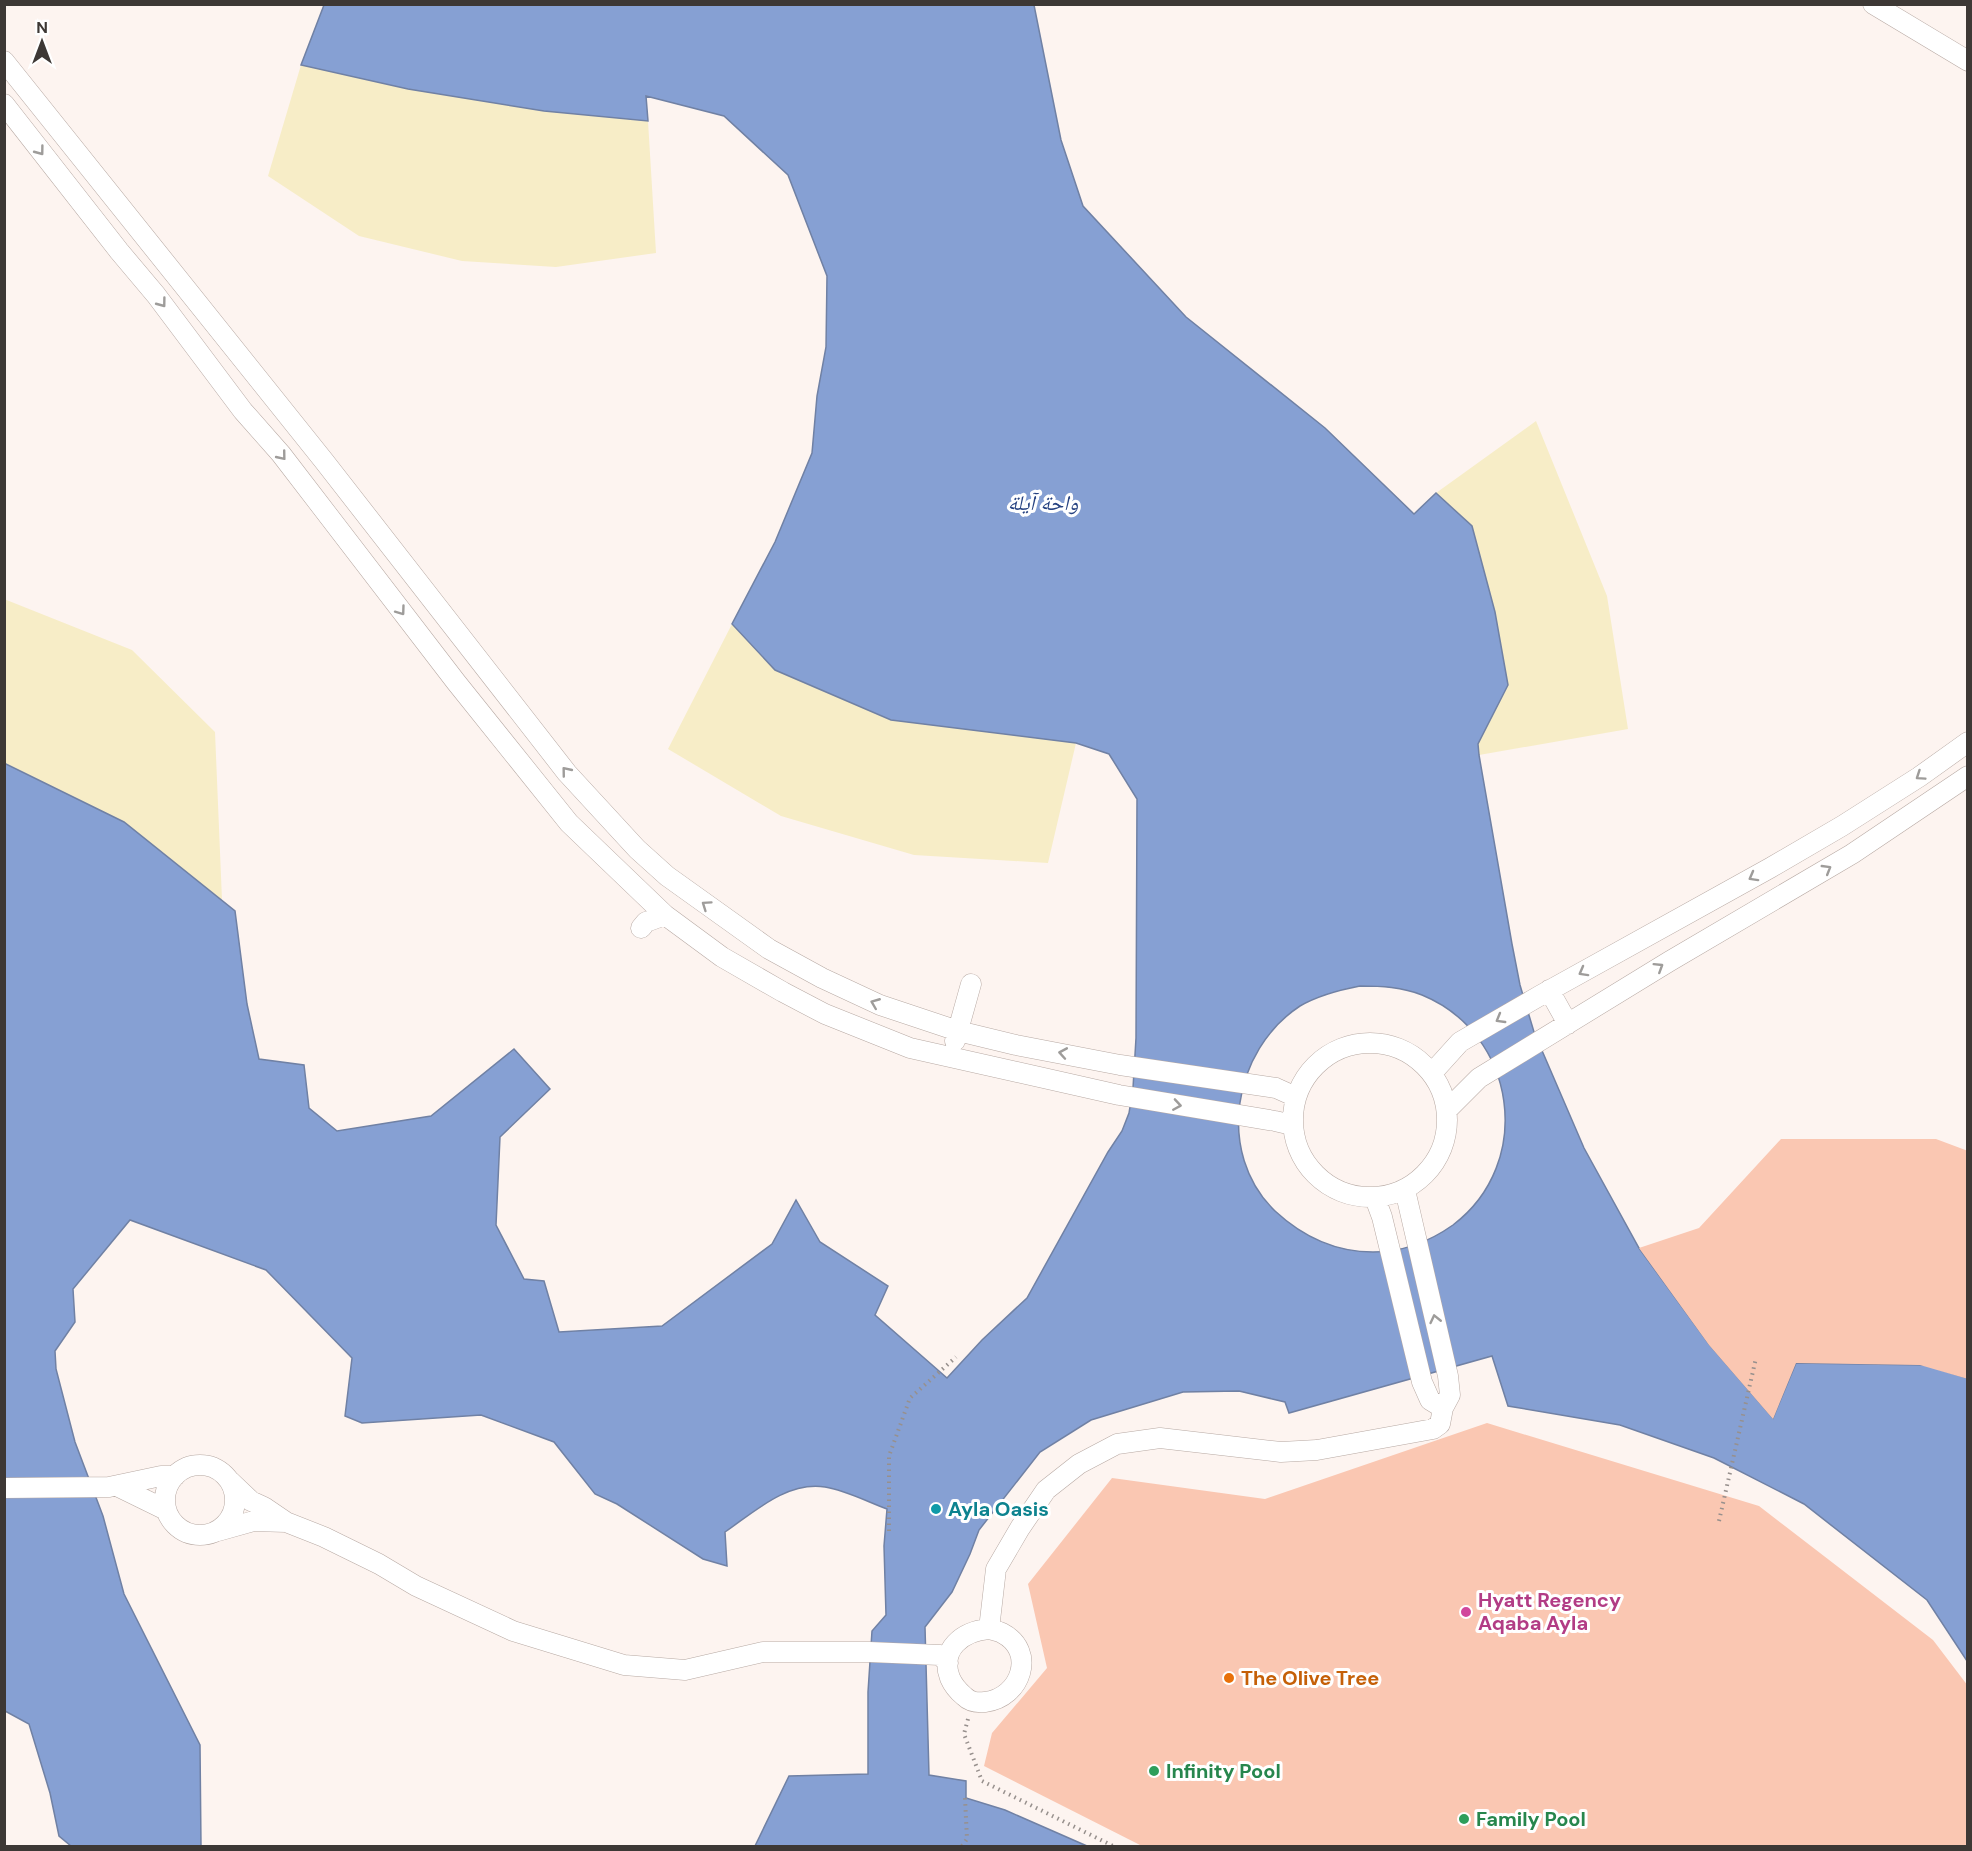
<svg xmlns="http://www.w3.org/2000/svg" width="1972" height="1851" font-family="'DM Sans','Noto Naskh Arabic',sans-serif">
  <style>
    .sand { fill: #f7edc7 }
    .water { fill: #86a0d3; stroke: #7081a4; stroke-width: 1.5; fill-rule: evenodd }
    .building { fill: #fac7b2 }
    .lines { fill: none; stroke-linecap: round; stroke-linejoin: round }
    .minor-casing { stroke: #b7a9a3; stroke-width: 21 }
    .path { stroke: #97908d; stroke-width: 4; stroke-dasharray: 1.5 4.5; stroke-linecap: butt }
    .minor { stroke: #fff; stroke-width: 20 }
    .oneway { stroke: #9e9c9a }
    .culture-dot { fill: #0f9aa8; stroke: #fff; stroke-width: 2 }
    .hotel-dot { fill: #d1479c; stroke: #fff; stroke-width: 2 }
    .food-dot { fill: #e8710a; stroke: #fff; stroke-width: 2 }
    .leisure-dot { fill: #2e9e5b; stroke: #fff; stroke-width: 2 }
    .labels { text-anchor: middle; dominant-baseline: central; stroke-width: 6; stroke-linejoin: round; paint-order: stroke }
    .culture-label { font-size: 20px; font-weight: bold; fill: #0d838f; stroke: #fff; text-anchor: start }
    .hotel-label { font-size: 20px; font-weight: bold; fill: #b23c85; stroke: #fff; text-anchor: start }
    .food-label { font-size: 20px; font-weight: bold; fill: #c56008; stroke: #fff; text-anchor: start }
    .leisure-label { font-size: 20px; font-weight: bold; fill: #27864d; stroke: #fff; text-anchor: start }
    .water-label { font-size: 21px; font-style: italic; fill: #264281; stroke: #fff }
  </style>
  <rect width="100%" height="100%" fill="#fdf4f0"/>
  <path class="sand" d="M301,65L408,89L544,111L648,121L656,253L556,267L462,261L359,236L268,176Z
    M1536,421L1607,596L1628,729L1479,755L1478,744L1508,685L1436,493Z
    M4,599L132,650L215,732L222,900L124,822L5,763Z
    M732,624L775,670L891,720L1076,743L1048,863L914,855L781,816L668,749Z"/>
  <path class="water" d="M324,5H1034L1061,140L1083,206L1186,317L1325,428L1414,514L1436,493L1472,526L1495,612L1508,685L1478,744L1479,755L1512,944L1520,985L1534,1032L1584,1148L1639,1248L1709,1344L1773,1418L1796,1363L1926,1365L1967,1378V1661L1927,1600L1804,1504L1714,1458L1620,1425L1508,1406L1492,1356L1289,1413L1285,1402L1239,1391L1183,1392L1091,1420L1040,1452L979,1530L970,1554L952,1592L925,1627L929,1775L966,1781V1798L1005,1810L1087,1846H755L789,1776L868,1774V1692L872,1631L886,1615L884,1546L887,1509C868,1502 845,1490 825,1487C787,1481 754,1512 725,1532L727,1566L703,1559L617,1504L595,1494L554,1442L481,1415L362,1423L345,1416L352,1358L266,1270L130,1220L73,1289L75,1322L55,1351L56,1369L75,1442L103,1516L124,1594L200,1745L201,1846H71L59,1836L50,1793L29,1724L5,1711L4,763L124,822L235,911L247,1004L259,1059L304,1065L309,1108L337,1131L431,1116L514,1049L550,1089L500,1137L496,1225L524,1279L544,1281L559,1332L662,1326L772,1244L796,1200L820,1242L888,1286L875,1315L947,1378L982,1340L1027,1298L1108,1152L1122,1131L1129,1113L1133,1088L1136,1038L1137,799L1109,754L1076,743L891,720L775,670L732,624L775,542L812,453L817,396L826,347L827,276L788,175L724,116L646,96L648,121L544,111L408,89L301,65ZM1360,986C1381,986 1402,987 1422,995C1517,1034 1535,1163 1453,1225C1429,1242 1402,1252 1373,1252C1335,1252 1302,1236 1275,1211C1215,1153 1233,1050 1300,1006C1319,995 1339,990 1360,986Z"/>
  <path class="building" d="M1781,1139H1936L1968,1151V1379L1920,1365L1796,1363L1773,1419L1709,1345L1639,1248L1699,1228Z
    M1487,1423L1759,1506L1933,1640L1968,1686L1967,1846H1142L984,1766L992,1733L1047,1668L1028,1584L1112,1478L1265,1499Z"/>
  <g class="lines">
    <defs>
      <path id="minor" d="M1873,4L1968,61
        M4,61L324,461L567,773L637,849L667,876L769,949L822,978L880,1005L958,1031L1016,1045L1120,1065L1276,1088L1296,1097
        M4,104L119,251L156,295L243,411L281,454L456,682L569,823L665,915L722,957L783,992L825,1014L910,1048L1119,1095L1275,1121L1292,1125
        M641,928L646,922L665,915
        M1549,990L1568,1024
        M955,1041L971,984
        M1293 1120a77 77 0 1 1 154 0a77 77 0 1 1-154 0Z
        M1432,1073L1460,1042L1541,995L1770,868L1842,826L1919,777L1968,742
        M1447,1110L1479,1078L1670,961L1852,854L1968,776
        M1375,1198L1382,1217L1422,1382L1430,1400L1443,1408
        M165 1500a35 35 0 1 1 70 0a35 35 0 1 1-70 0Z
        M230,1481L251,1501L264,1507L286,1522L324,1537L379,1564L416,1586L513,1631L624,1665L685,1670L763,1652H869L940,1655L948,1663
        M117,1486L166,1510
        M4,1488L109,1487L161,1476H175
        M218,1531L254,1521L286,1522
        M989,1629L996,1569L1020,1528L1046,1490L1079,1464L1117,1444L1160,1438L1281,1452L1317,1450L1433,1429L1440,1424L1443,1408L1450,1395L1448,1376L1405,1190
        M989,1629C993,1630 998,1631 1002,1633C1037,1651 1021,1698 985,1702C976,1703 970,1702 964,1696C958,1691 953,1685 950,1678C939,1649 963,1631 989,1629Z"/>
    </defs>
    <use href="#minor" class="minor-casing"/>
    <path class="path" d="M1719,1521L1756,1358
      M889,1531V1456L910,1398L956,1357
      M968,1719L964,1734L982,1781L1113,1846
      M962,1846L967,1839L965,1798"/>
    <use href="#minor" class="minor"/>
  </g>
  <defs><path id="oneway-chevron" d="M-2-3.5L2.5 0L-2 3.5" fill="none" stroke-width="1.6" stroke-linecap="round" stroke-linejoin="round" transform="scale(1.5)"/></defs>
  <g class="oneway">
    <use href="#oneway-chevron" transform="translate(40 151) rotate(53)"/>
    <use href="#oneway-chevron" transform="translate(162 303) rotate(53)"/>
    <use href="#oneway-chevron" transform="translate(282 456) rotate(51)"/>
    <use href="#oneway-chevron" transform="translate(401 611) rotate(54)"/>
    <use href="#oneway-chevron" transform="translate(566 771) rotate(-129)"/>
    <use href="#oneway-chevron" transform="translate(1920 776) rotate(146)"/>
    <use href="#oneway-chevron" transform="translate(1827 869) rotate(-31)"/>
    <use href="#oneway-chevron" transform="translate(1753 877) rotate(151)"/>
    <use href="#oneway-chevron" transform="translate(706 905) rotate(-145)"/>
    <use href="#oneway-chevron" transform="translate(1659 967) rotate(-32)"/>
    <use href="#oneway-chevron" transform="translate(1583 972) rotate(151)"/>
    <use href="#oneway-chevron" transform="translate(875 1003) rotate(-158)"/>
    <use href="#oneway-chevron" transform="translate(1500 1019) rotate(150)"/>
    <use href="#oneway-chevron" transform="translate(1063 1053) rotate(-170)"/>
    <use href="#oneway-chevron" transform="translate(1177 1105) rotate(9)"/>
    <use href="#oneway-chevron" transform="translate(1435 1319) rotate(-103)"/>
  </g>
  <circle class="culture-dot" cx="936" cy="1509" r="6"/>
  <circle class="hotel-dot" cx="1466" cy="1612" r="6"/>
  <circle class="food-dot" cx="1229" cy="1678" r="6"/>
  <g class="leisure-dot">
    <circle cx="1154" cy="1771" r="6"/>
    <circle cx="1464" cy="1819" r="6"/>
  </g>
  <g class="labels">
    <g class="culture-label">
      <text x="948" y="1509">Ayla Oasis</text>
    </g>
    <g class="hotel-label">
      <text x="1478" y="1600">Hyatt Regency<tspan x="1478" dy="23">Aqaba Ayla</tspan></text>
    </g>
    <g class="food-label">
      <text x="1241" y="1678">The Olive Tree</text>
    </g>
    <g class="leisure-label">
      <text x="1166" y="1771">Infinity Pool</text>
      <text x="1476" y="1819">Family Pool</text>
    </g>
    <g class="water-label">
      <text x="1043" y="503">واحة آيلة</text>
    </g>
  </g>
  <rect width="1972" height="1851" fill="none" stroke="#3d3835" stroke-width="12"/>
  <g transform="translate(42 42)" stroke="#ffffff" stroke-width="4.5" paint-order="stroke">
  <path d="M0-4.5L10 22L0 15L-10 22Z" fill="#3d3835"/>
  <text y="-9" font-size="16" font-weight="bold" text-anchor="middle" fill="#3d3835">N</text>
  </g>
</svg>
